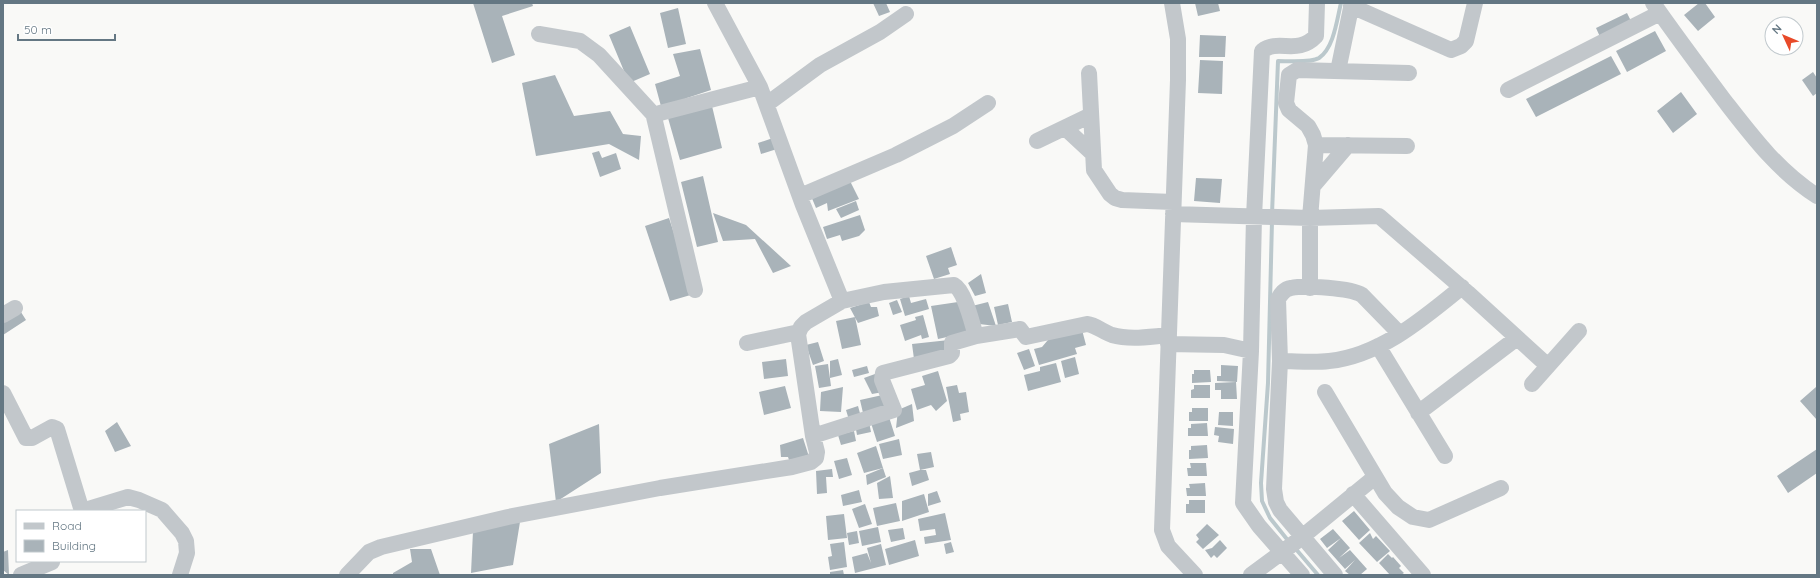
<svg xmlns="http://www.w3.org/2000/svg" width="1820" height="578" font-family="Quicksand,sans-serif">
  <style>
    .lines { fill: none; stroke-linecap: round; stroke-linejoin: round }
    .stream { stroke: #bbc8cc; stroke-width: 4 }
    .building { fill: #a9b3b9 }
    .minor { stroke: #c2c7cb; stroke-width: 16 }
  </style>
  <rect width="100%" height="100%" fill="#f9f9f7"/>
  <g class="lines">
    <path class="stream" d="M1272,214L1278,61C1288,61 1311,63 1319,58C1334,48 1337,19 1341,3
      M1272,221L1268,383L1261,483L1262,501L1270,518L1290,543
      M1295,548L1318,575"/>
  </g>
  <path class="building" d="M473,3H532L533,6L502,16L515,55L492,63Z
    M873,3H886L890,12L879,16Z
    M1195,3H1218L1220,11L1198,16Z
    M1699,3H1705L1715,17L1698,31L1684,15Z
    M678,8L686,44L668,48L660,13Z
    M1627,13L1632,23L1601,39L1596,28Z
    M630,26L650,74L629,83L609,35Z
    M1655,31L1666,51L1627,72L1616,51Z
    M1200,35L1226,36L1225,57H1199Z
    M700,49L711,90L687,98L662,110L655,84L680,76L673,54Z
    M1611,56L1621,74L1536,117L1526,99Z
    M1200,60L1223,61L1222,94L1198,93Z
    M1813,72L1817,78V93L1813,96L1802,80Z
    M555,75L574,116L610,111L623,134L641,136L639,160L609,144L536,156L522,83Z
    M1681,92L1697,114L1673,133L1657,111Z
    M712,106L722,148L680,160L668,118Z
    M773,138L777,149L761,154L758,143Z
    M599,151L602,158L616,153L621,169L600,177L592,153Z
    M703,176L718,242L697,247L681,182Z
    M1196,178L1222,179L1220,203L1194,201Z
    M849,179L859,199L828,211L827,203L816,208L811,196Z
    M856,201L859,210L841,218L836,209Z
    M713,213L746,225L791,266L773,273L755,239L723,241Z
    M860,215L865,230L859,236L842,241L840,235L827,239L823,227Z
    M669,218L694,294L670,301L645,226Z
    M951,247L957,265L948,268L950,274L934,279L926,256Z
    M981,274L986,293L975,296L968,283Z
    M909,296L911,303L926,299L929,309L905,316L900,299Z
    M897,300L902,312L893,315L889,303Z
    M869,302L871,307H877L879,316L858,323L850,308Z
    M958,302L970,332L938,339L931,306Z
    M988,302L996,326L979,324L972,306Z
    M1008,304L1012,322L998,325L994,307Z
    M19,309L26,320L3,335V320Z
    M923,315L929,337L922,339L921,335L905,341L900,325L916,320L915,317Z
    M855,317L861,345L842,349L836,321Z
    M1081,326L1086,345L1075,348L1077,354L1039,365L1034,349L1042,347L1053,334Z
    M949,340L950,355L914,359L912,344Z
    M818,342L824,361L813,365L806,345Z
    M1029,349L1035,366L1024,370L1017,353Z
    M1075,357L1079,374L1065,378L1061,361Z
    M786,359L788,376L764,379L762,362Z
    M838,359L842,375L830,378V361Z
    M1056,363L1061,382L1028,391L1024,375L1040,371V367Z
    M828,364L831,386L819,388L815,366Z
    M1221,365L1238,366L1237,382L1217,381V376H1221Z
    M867,366L869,373L854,377L852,370Z
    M1194,370H1210L1211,382L1192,383V374H1194Z
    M938,371L947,401L936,411L931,405L917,410L911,389L925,385L922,376Z
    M875,374L883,392L872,394L864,378Z
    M1236,382L1237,399H1221V390H1215V383Z
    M957,385L959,393L966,392L969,412L960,414L961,420L953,422L946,387Z
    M1194,385H1210V398H1191V390L1194,389Z
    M785,386L791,408L764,415L759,392Z
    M843,387L841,412L820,411L821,392Z
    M1816,387L1817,388V420L1800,401Z
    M887,394L889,407L863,413L860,400Z
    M912,404L914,421L896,428L898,410Z
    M858,406L861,417L849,420L846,410Z
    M1192,408H1208V421H1189V412H1192Z
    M1219,412H1233V426L1218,425Z
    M889,417L895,436L877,442L871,423Z
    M117,422L131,446L115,452L105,431Z
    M869,422L871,432L857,435L855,424Z
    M1207,423L1208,436H1188V428H1191V424Z
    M599,424L601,473L556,502L549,444Z
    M1215,427L1234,429L1233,444L1218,442L1219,436L1214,435Z
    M854,431L856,441L841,445L838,435Z
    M803,438L810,460L791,466L788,457H781L780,445Z
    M899,439L902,455L883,459L879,444Z
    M1207,445L1208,458L1189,459V450H1191V446Z
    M876,446L883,468L864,473L857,453Z
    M1817,449V473L1788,493L1777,476Z
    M931,452L934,467L920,470L917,454Z
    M847,458L852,475L839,479L834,461Z
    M1190,463H1206L1207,476H1188L1187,468H1191Z
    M883,468L886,477L867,485L866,475Z
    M832,469L833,477H826L827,493L817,494L816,471Z
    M920,470H926L929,480L912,486L909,473Z
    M890,476L893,498L879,499L877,483Z
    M1205,483L1206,496H1187L1186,488H1190L1189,484Z
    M859,490L862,502L843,506L841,495Z
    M937,491L941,502L928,506V494Z
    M924,494L929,512L902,521V501Z
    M1189,500H1205V513H1186V504H1189Z
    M896,503L900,521L877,526L873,508Z
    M865,504L872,524L859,528L852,509Z
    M1354,511L1370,530L1359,540L1342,521Z
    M945,513L951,540L925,544L924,537L936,535L935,529L920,531L918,519Z
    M844,514L847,538L828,540L826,516Z
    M520,522L513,565L471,573L473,531Z
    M1207,524L1219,535L1203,549L1196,542L1199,539L1196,535Z
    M878,527L881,542L862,546L859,531Z
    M903,528L905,539L891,542L888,530Z
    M1333,529L1341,538L1327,548L1320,539Z
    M857,531L859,543L849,545L847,533Z
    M1370,533L1373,539L1376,536L1390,551L1377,562L1359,543Z
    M1341,538L1350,548L1339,558L1350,550L1367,569L1360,575H1350L1345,571L1355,560L1345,569L1328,550Z
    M915,540L919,556L889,565L885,549Z
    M1220,540L1227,548L1217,558L1214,555L1211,558L1205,550L1212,548Z
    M844,542L847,567L830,570L828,557L832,556L830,544Z
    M951,542L954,552L946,554L944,544Z
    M881,544L886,565L855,573L852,557L867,553L871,563L867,548Z
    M410,549H431L440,575H393V573L412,562Z
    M8,550L9,575L3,570V552Z
    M1388,554L1392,558L1393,557L1401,566L1399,568L1404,573L1401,575H1390L1379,563Z
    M843,570L844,575H830V572Z"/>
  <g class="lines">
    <path class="minor" d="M1172,3L1178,39V80L1162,530L1168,546L1195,575
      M1653,3C1676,36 1700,68 1724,100C1752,136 1778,171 1817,196
      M1351,6L1451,50L1461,46L1466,41L1475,3
      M539,34L580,41L599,55L654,115
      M1338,71L1352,3
      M1089,73L1094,170L1110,194L1115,198L1122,200L1173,202
      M1508,90L1660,13
      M767,104L820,65L880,32L906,14
      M1065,128L1093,154
      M1037,141L1091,115
      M1316,145L1407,146
      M1313,186L1348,145
      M800,196L896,155L953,126L988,103
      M1173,214L1310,218L1379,216L1468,293L1548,366
      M1310,288V218L1316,145L1313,135L1308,126L1289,110L1286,103L1289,75L1297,70L1409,73
      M695,290L654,117L660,113L760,87
      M842,301L884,292L954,285C965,291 972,324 976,336
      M3,315L15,308
      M1400,334L1362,295C1351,288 1305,285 1291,288C1284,289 1281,294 1278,299L1280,361C1296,361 1313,363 1329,361C1380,356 1424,318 1462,287
      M747,343L799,332
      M1168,344L1224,345L1251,351L1243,503L1259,526L1302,575
      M1378,346L1445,456
      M1251,351L1254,217L1262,51C1279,38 1297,56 1316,36L1317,3
      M1280,361L1274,489L1276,502L1280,510L1335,575
      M1532,384L1579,331
      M1325,392L1385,493L1398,507L1413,517L1429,520L1501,488
      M3,393L26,438H32L52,427L57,429L82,511L128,497L139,500L162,510L182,533L186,541L187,553L180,575
      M1418,413L1517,338
      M813,436L894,410L882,380L883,373L949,356L952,353V343L976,336L1020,329L1026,337L1087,324C1096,325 1103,332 1112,335C1129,340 1151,337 1168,335
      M1353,494L1423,575
      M21,575L52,562
      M347,575L369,552L381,547L508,517L660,488L792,467L811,462L816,458L817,452L813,436L798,334L801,327L806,322L842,301L803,205L760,87L715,3
      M1251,575L1297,541L1375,477"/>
  </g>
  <rect width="1820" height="578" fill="none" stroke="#647783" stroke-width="8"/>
  <rect x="16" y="510" width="130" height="52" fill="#ffffff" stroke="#c1c9cd"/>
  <rect x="24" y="523" width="20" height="6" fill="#c2c7cb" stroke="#c1c9cd"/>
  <text x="52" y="530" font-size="12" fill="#647783">Road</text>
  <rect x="24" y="540" width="20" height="12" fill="#a9b3b9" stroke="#c1c9cd"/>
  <text x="52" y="550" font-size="12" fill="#647783">Building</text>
  <g transform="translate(1784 36) rotate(314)"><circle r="19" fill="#ffffff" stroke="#c1c9cd"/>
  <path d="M0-3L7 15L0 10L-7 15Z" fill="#e84a29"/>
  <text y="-6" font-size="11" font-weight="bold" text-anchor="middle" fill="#647783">N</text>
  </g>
  <path d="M18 34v6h97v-6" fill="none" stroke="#647783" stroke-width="2"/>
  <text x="24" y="34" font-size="12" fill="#647783" stroke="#ffffff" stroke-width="3" paint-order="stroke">50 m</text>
</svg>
